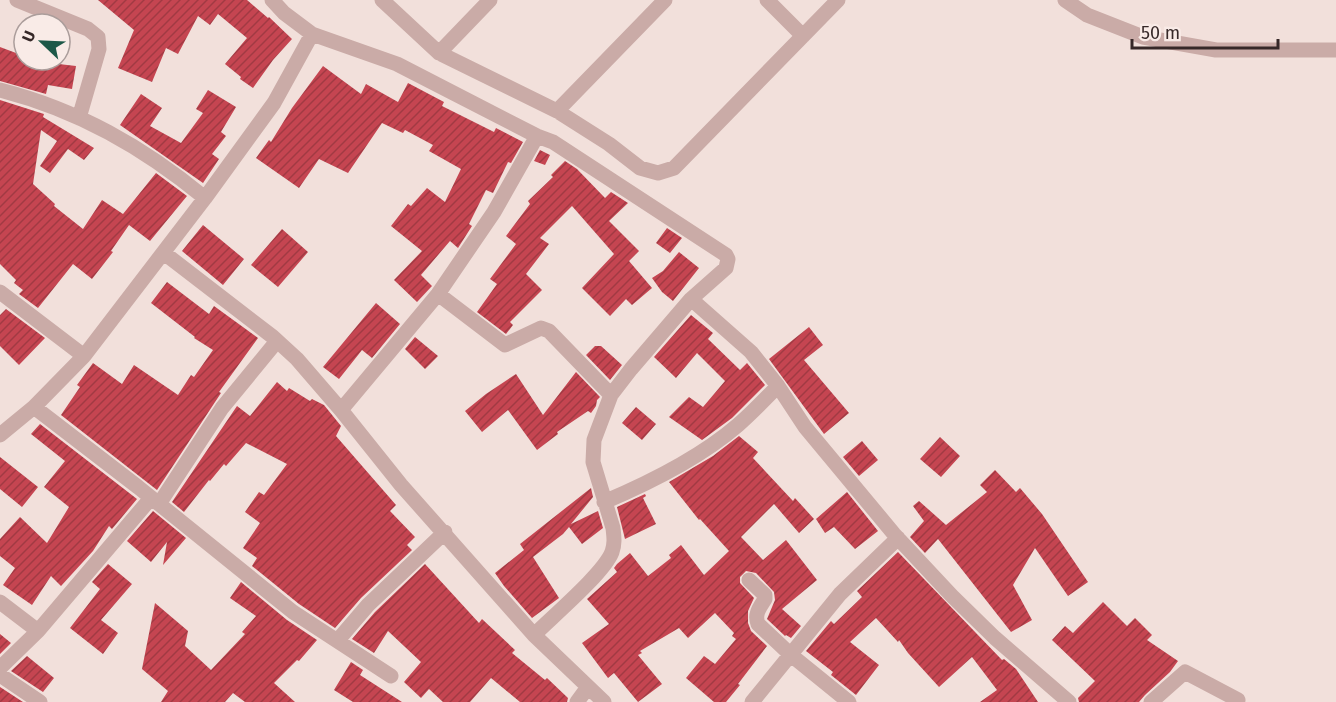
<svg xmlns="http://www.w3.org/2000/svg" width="1336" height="702" font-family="'Fira Sans',sans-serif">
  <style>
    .building { fill: url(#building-hatch) }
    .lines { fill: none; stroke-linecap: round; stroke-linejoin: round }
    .minor { stroke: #caaba7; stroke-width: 15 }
  </style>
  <defs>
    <pattern id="building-hatch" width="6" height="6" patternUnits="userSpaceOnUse" patternTransform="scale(1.5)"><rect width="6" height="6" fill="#c54551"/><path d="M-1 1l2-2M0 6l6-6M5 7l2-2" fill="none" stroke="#a13a43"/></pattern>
  </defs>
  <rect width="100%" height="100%" fill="#f2e0db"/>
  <path class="building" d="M98,0H247L268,18L269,17L292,39L273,60L253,88L240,79L241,77L225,64L247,38L218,14L210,25L198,16L178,54L166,48L152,82L118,68L134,30Z
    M0,47L24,56V60L76,66L72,89L48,85L46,94L0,81Z
    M323,66L361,94L366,84L398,102L408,83L444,102L442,106L494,132L496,128L523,142L511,163L508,162L493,193L486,190L469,224L472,226L458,248L450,241L421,275L432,286L417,302L394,280L422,251L391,226L408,204L411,206L427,188L445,202L461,169L429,151L433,145L405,130L403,133L382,123L348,173L319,159L299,188L256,158L269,140L271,142L292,108Z
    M208,90L236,107L221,132L226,136L212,154L219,159L203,183L120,125L141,94L162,108L150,126L181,143L203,113L196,109Z
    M0,100L44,114L43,117L94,148L84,160L68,149L50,173L40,166L57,141L41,130L33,184L55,204L54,206L83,229L102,200L123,214L156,173L187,196L150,241L129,225L111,251L113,252L92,279L73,264L38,308L19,294L23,290L14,283L16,280L0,264Z
    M540,150L550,155L545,165L534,161Z
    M565,161L577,169L605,198L611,192L628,203L609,221L639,251L629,261L652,288L632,305L626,299L610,316L582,288L614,254L572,206L540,238L549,244L526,274L542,290L510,322L513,325L506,334L477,312L497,284L490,279L516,244L506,236L530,204L528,201L553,177L551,175Z
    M203,225L244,259L223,285L182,251Z
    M667,228L682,238L670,253L656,243Z
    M282,229L308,252L278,287L251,265Z
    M679,252L699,268L673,301L662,292L652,278L663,271Z
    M167,282L209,314L214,306L258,338L219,392L221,393L157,490L61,415L80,387L77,385L93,363L122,384L134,365L178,395L191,375L194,377L213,350L194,338L195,337L151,303Z
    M376,303L400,324L372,358L362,350L339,379L323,367Z
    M6,309L45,338L19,365L0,346V315Z
    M691,315L713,333L708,339L740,370L747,363L765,385L732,418L702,440L669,417L689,397L703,407L725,381L697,353L676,378L654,357Z
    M809,327L823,345L804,360L849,413L824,434L769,359Z
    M415,337L438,356L425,369L405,349Z
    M595,346H601L622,365L610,380L586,355Z
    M576,372L600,397L597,400L596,406L591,413L588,411L557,432L558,434L537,450L508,410L482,432L465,411L486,394L516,374L543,415Z
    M277,382L287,391L289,388L310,401L312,399L324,405L341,426L336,436L396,505L390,511L415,537L407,545L412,550L361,598L335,628L299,604L252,566L257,558L243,548L260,523L245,512L259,492L264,495L287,464L246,443L226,466L224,464L210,481L209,480L184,512L172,502L237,406L250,416Z
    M636,407L656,424L642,440L622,423Z
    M40,424L137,499L112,529L109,526L93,551L61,586L51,576L32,605L3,585L15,568L0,556V539L20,517L47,543L69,507L44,487L65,461L31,434Z
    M739,436L758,452L753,458L793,501L795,498L814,519L799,533L774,504L741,537L763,560L786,540L817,580L782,609L801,626L791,638L786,635L785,636L767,619L775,600L774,592L756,573L746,571L740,577V583L754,598L748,611V623L751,631L767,646L738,684L740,685L726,702H714L686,678L704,656L715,664L736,639L732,636L734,633L715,613L688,638L679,628L640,651L642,653L638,655L662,684L638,702L614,673L608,678L582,643L609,624L587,599L617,572L614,568L617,564L630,553L648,576L671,558L669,555L681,545L704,575L729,551L700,519L699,520L669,482L713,456Z
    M940,437L960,456L941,477L920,459Z
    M862,441L878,460L859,476L843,457Z
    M0,457L38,487L22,507L0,489Z
    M995,470L1016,492L1020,488L1042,514L1088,582L1068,596L1035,548L1013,585L1032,620L1011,632L938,539L925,553L910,537L924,521L913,506L919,501L946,525L987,492L980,485Z
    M591,488L593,497L571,524L598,511L603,528L582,544L569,527L563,534L533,557L559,598L532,618L504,586L495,573L524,550L520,544Z
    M847,492L878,531L855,549L834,527L825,533L816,519Z
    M645,494L646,496L643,498L656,524L625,539L617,507Z
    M153,511L186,538L163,565L167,542L151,562L127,541Z
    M898,552L1002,660L1004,659L1016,669L1038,702H980L997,690L972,657L939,687L908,653L899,640L898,642L876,618L850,642L879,665L856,695L831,675L833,672L806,651L831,621L834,624L862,597L857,591Z
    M108,564L132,584L101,620L118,633L103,654L70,628L100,589L92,582Z
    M425,564L479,623L482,619L515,650L512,653L545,680L547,678L568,698L567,702H520L491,678L470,702H443L429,689L421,698L404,682L421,662L388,631L374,653L352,639L375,612Z
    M241,582L287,620L317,640L299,661L297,660L274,683L295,702H245L233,693L225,702H161L168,691L142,669L155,603L188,631L185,646L211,670L245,634L242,632L256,616L230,598Z
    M1103,602L1127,626L1135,618L1152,635L1147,640L1178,661L1170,672L1145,695L1139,702H1079L1078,698L1095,681L1052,640L1065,626L1073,633Z
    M0,634L11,643L0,654Z
    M27,656L54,678L43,692L11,671Z
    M351,662L363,670L360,675L402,702H353L334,690Z
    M0,687L23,702H0Z"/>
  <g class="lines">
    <path class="minor" d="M17,0L88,29L98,37L99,49L79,118
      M272,0L284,13L312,34L397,64L537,136L553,142L726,255L728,259L726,268L691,299L631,369L611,395L594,440L593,462L613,528C614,537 615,543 612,552C604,573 553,616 534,635
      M382,0L439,53L557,111L609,144L640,168L658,173L674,168L838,0
      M767,0L803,36
      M1065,0L1087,15L1143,37L1216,50H1336
      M439,53L490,0
      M0,90C78,110 143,147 205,198
      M557,111L665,0
      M164,253L273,337L297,359L341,410L401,485L534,635L604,702
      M0,292L84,356
      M438,294L505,345L541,328L549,331L611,395
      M691,299L751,352L778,386L805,427L894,534L952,596L995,638L1069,702
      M34,407L138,487L293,612L391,676
      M341,410L438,294L494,212L537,136
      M0,435L34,407L84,356L205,198L274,103L312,34
      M604,502C649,483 701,457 738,425C752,413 765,399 778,386
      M159,504L222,408L277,341
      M749,580L765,595V599C760,607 754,614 758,624L791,655L849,702
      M0,602L38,631
      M338,640L368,605L445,532
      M0,668L38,631L151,498
      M0,675L40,702
      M577,702L588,687
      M752,702L840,594L898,538
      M1151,702L1185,672L1238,700"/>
  </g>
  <g transform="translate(42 42) rotate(293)"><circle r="28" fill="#f9ebe7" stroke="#ab9d9b" stroke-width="1.5"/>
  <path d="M0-4.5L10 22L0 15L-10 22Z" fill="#1d5848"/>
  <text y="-9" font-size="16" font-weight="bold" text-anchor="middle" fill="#362828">U</text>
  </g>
  <path d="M1132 39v9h146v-9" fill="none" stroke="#362828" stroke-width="3"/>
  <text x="1141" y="39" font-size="18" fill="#362828" stroke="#f9ebe7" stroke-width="4.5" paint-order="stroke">50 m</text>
</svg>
